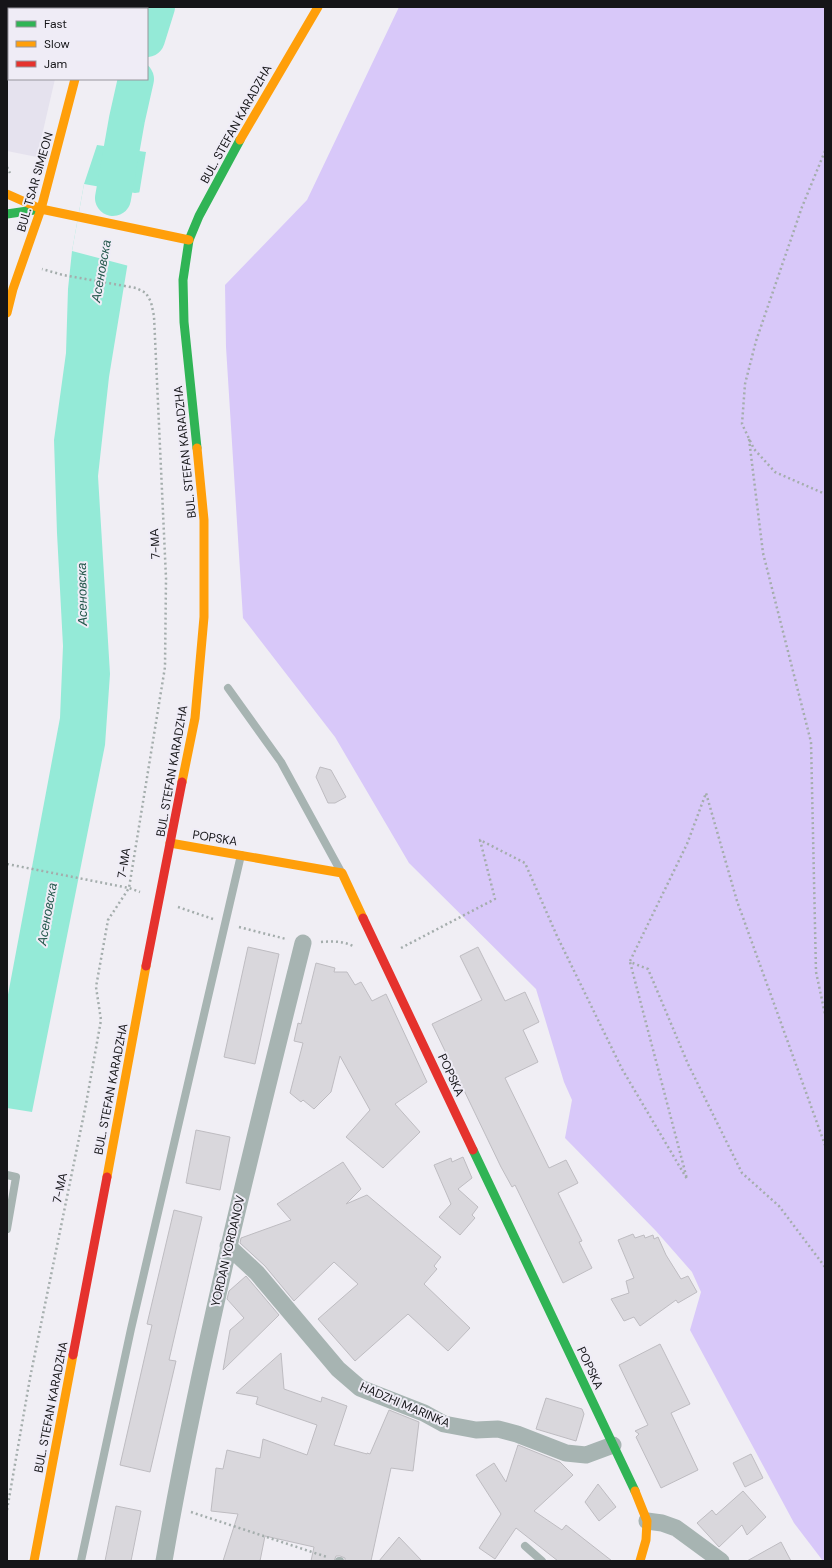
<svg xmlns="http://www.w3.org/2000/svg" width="832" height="1568" font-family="'DM Sans',sans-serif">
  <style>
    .built { fill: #e5e2ee }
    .forest { fill: #d8c8f9 }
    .water { fill: #94ead7 }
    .pier { fill: #f0eef4 }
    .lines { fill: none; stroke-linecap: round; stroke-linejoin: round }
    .river { stroke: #94ead7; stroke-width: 36 }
    .building { fill: #d9d7dc; stroke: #bebcc1 }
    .path { stroke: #a4adac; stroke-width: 2.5; stroke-dasharray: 2 3; stroke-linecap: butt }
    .lane { stroke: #a7b4b2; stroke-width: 8 }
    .street { stroke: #a7b4b2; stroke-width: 17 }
    .fast { stroke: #30b455; stroke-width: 9 }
    .slow { stroke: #ff9f0a; stroke-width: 9 }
    .jam { stroke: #e5322d; stroke-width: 9 }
    .labels { text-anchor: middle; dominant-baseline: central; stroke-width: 4; stroke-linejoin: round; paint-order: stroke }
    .street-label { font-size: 12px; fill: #151518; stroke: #efecf6 }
    .water-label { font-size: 13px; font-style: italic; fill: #23574b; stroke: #efecf6 }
  </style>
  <rect width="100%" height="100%" fill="#f0eef4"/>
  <path class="built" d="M7,7H72V9H9V79H55L37,157L7,151Z"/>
  <path class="forest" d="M399,7H825V1561H823L794,1523L690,1330L701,1292L692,1272L656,1231L565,1138L572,1100L564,1082L536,989L409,863L335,737L243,618L226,347L225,285L307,200Z"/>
  <path class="water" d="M97,145L146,152L109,377L98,476L110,674L105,745L32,1112L7,1108V1000L60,718L63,646L57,533L54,440L66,353L68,289L72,251L84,184Z"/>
  <path class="pier" d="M84,184L135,193L142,192L129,266L72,251Z"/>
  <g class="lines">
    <path class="river" d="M147,39L157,7
      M113,198L127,119L136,79"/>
  </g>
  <path class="building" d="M320,767L331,770L346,797L335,803H328L316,777Z
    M248,947L279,954L255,1064L224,1057Z
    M478,947L505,1001L525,992L539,1022L523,1030L538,1062L505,1078L549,1168L566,1160L578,1183L558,1193L582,1241L579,1242L592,1268L563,1283L515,1185L512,1187L501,1167L432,1024L482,1000L460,956Z
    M316,963L335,968L334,972H347L355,985L361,982L372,1001L386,994L427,1082L395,1104L420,1132L383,1168L346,1137L370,1110L340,1056L331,1092L314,1109L303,1100L301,1102L290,1093L303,1043L294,1041L298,1023L301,1024Z
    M196,1130L230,1137L220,1190L186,1183Z
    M463,1157L472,1178L458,1189L478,1207L472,1215L475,1218L460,1235L439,1217L451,1204L434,1165L451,1158L452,1162Z
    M343,1162L361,1189L346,1204L367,1195L441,1257L434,1266L437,1269L424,1284L470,1328L448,1351L408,1314L355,1361L318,1319L358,1284L334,1262L294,1301L265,1266L240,1243L241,1238L291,1220L277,1204Z
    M174,1210L202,1217L169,1360L176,1361L150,1472L120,1465L152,1325L147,1324Z
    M633,1234L635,1238L644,1235L645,1238L653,1235L654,1239L658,1237L666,1255L681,1279L688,1276L697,1292L678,1303L676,1300L640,1326L634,1317L624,1321L611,1299L629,1293L626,1281L634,1278L618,1240Z
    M246,1276L279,1315L223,1370L230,1330L244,1318L227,1299L229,1291Z
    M660,1344L690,1404L671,1413L698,1470L661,1488L636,1437L639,1434L635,1431L648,1425L619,1365Z
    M281,1353L284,1389L321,1402L322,1397L347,1406L334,1445L367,1454V1453L370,1454L389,1410L419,1422L413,1471L391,1468L371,1561H345V1558L340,1556H336L334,1561H311L314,1547L265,1536L260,1561H223L238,1514L211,1511L216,1468L223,1469L227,1450L260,1458L263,1439L307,1455L317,1425L256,1404L258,1397L236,1393Z
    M546,1398L582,1409L584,1414L576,1441L536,1429Z
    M518,1445L560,1462L573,1475L534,1511L562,1530L566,1525L612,1561H558L516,1528L495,1559L479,1548L501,1514L476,1475L494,1463L506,1482Z
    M751,1454L763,1478L745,1487L733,1463Z
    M598,1484L616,1507L599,1521L585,1502Z
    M743,1491L766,1517L747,1535L742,1525L719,1547L697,1523L712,1510L716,1515Z
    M116,1506L141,1511L131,1561H105Z
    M399,1537L422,1561H379Z
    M781,1542L791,1561H747Z"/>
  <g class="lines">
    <path class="path" d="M825,151L802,207L756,341L745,384L742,424L754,449L775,472L825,494
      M7,167L10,173
      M749,439L763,553L811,742L816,972L825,1014
      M7,864L129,888L140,892
      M178,907L213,919
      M239,927L286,939
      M321,942C332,941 343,941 353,946
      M401,948L495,899L480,840L525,863L557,936L622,1069L687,1179L630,962L648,969L688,1064L742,1173L779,1206L825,1267
      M630,961L687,844L706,793L737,901L825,1145
      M7,1510L30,1378L86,1104L101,1020L96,987L108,920L129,888L165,667L166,578L154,316L151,302L146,293L136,288L63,275L42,269
      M191,1512L327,1557"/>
    <path class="lane" d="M7,46H9
      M228,688L281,762L340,870
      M7,1175L16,1177L7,1229
      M525,1546L542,1561
      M81,1561L131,1329L241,855
      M339,1561H340"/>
    <path class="street" d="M228,1246L257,1273L338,1369L360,1388L424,1413L444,1424L476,1430L498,1429L517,1434L566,1453L586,1455L613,1445
      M647,1521L662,1523L676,1528L721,1561
      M164,1561C200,1353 252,1148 303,943"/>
    <path class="fast" d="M91,7V9
      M7,214L41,209
      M197,448L184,322L183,280L189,240L199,216L240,140
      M473,1150L635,1491"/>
    <path class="slow" d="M240,140L318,7
      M7,194L41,209L189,240
      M7,313L13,289L41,209L75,79
      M182,782L195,718L204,617V520L197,448
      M170,843L342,873L363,918
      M107,1177L146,966
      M635,1491L647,1521L646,1540L640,1561
      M34,1561L73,1355"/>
    <path class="jam" d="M363,918L473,1150
      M146,966L182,782
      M73,1355L107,1177"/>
  </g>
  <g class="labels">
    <g class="street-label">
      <text transform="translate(236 124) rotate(-61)">BUL. STEFAN KARADZHA</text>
      <text transform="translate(35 182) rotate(-74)">BUL. TSAR SIMEON</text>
      <text transform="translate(185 452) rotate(-96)">BUL. STEFAN KARADZHA</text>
      <text transform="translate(155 544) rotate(-93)">7-МА</text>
      <text transform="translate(172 771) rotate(-80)">BUL. STEFAN KARADZHA</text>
      <text transform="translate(215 838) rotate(9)">POPSKA</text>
      <text transform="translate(124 863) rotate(-81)">7-МА</text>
      <text transform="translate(451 1075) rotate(65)">POPSKA</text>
      <text transform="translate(111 1089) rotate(-79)">BUL. STEFAN KARADZHA</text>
      <text transform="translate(60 1188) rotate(-78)">7-МА</text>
      <text transform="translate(228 1251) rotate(-77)">YORDAN YORDANOV</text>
      <text transform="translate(590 1368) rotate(65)">POPSKA</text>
      <text transform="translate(405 1405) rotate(23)">HADZHI MARINKA</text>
      <text transform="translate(51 1407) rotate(-79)">BUL. STEFAN KARADZHA</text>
    </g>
    <g class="water-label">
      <text transform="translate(101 271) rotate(-80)">Асеновска</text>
      <text transform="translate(82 594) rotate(-91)">Асеновска</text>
      <text transform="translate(47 914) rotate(-80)">Асеновска</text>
    </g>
  </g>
  <rect width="832" height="1568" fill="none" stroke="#151518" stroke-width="16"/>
  <rect x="8" y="8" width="140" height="72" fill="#efecf6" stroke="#98969d"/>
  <rect x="16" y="21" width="20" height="6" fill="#30b455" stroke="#98969d"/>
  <text x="44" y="28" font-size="12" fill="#151518">Fast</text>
  <rect x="16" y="41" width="20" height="6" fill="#ff9f0a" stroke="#98969d"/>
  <text x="44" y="48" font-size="12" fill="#151518">Slow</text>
  <rect x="16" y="61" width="20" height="6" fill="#e5322d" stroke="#98969d"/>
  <text x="44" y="68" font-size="12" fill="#151518">Jam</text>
</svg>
